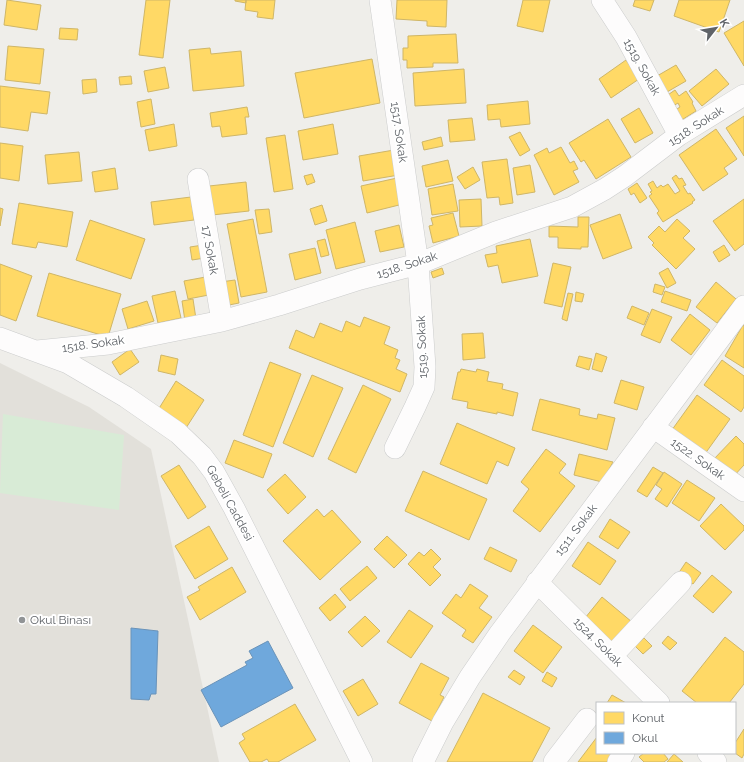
<svg xmlns="http://www.w3.org/2000/svg" width="744" height="762" font-family="Raleway,sans-serif">
  <style>
    .education { fill: #e2e0da }
    .green { fill: #d8ebd6 }
    .homes { fill: #ffd966; stroke: #cfb667 }
    .schools { fill: #6fa8dc; stroke: #6a93b9 }
    .lines { fill: none; stroke-linecap: round; stroke-linejoin: round }
    .minor-casing { stroke: #cbcccc; stroke-width: 22 }
    .minor { stroke: #fdfcfc; stroke-width: 21 }
    .poi-dot { fill: #919496; stroke: #fff; stroke-width: 1.5 }
    .labels { text-anchor: middle; dominant-baseline: central; stroke-width: 4; stroke-linejoin: round; paint-order: stroke }
    .street-label { font-size: 12px; fill: #5f6368; stroke: #fff }
    .poi-label { font-size: 12px; fill: #5f6368; stroke: #fff; text-anchor: start }
  </style>
  <rect width="100%" height="100%" fill="#efeeea"/>
  <path class="education" d="M0,363L89,407L151,449L219,762H0Z"/>
  <path class="green" d="M3,414L124,435L119,510L0,493Z"/>
  <path class="homes" d="M7,0L41,5L37,30L4,25Z
    M146,0H170L163,58L139,55Z
    M235,0H246V3L235,1Z
    M246,0H275L273,19L257,17L258,12L245,10Z
    M397,0H447L446,27L427,26V21L396,19Z
    M523,0H550L543,32L517,26Z
    M635,0H654L650,11L633,6Z
    M679,0H730L719,32L674,16Z
    M744,21V66L724,33Z
    M60,28L78,29L77,40L59,39Z
    M456,34L458,63H433V67L407,68V60H403V48H408V36Z
    M8,46L44,49L40,84L5,80Z
    M210,48L211,54L241,51L244,86L193,91L189,50Z
    M372,59L380,103L304,118L295,73Z
    M626,60L639,79L611,98L599,79Z
    M676,65L686,81L667,92L657,76Z
    M165,67L169,88L148,92L144,71Z
    M464,69L466,103L415,106L413,73Z
    M716,69L729,84L702,106L689,91Z
    M131,76L132,84L120,85L119,77Z
    M96,79L97,92L83,94L82,80Z
    M0,86L50,92L47,114L31,112L28,131L0,127Z
    M675,90L679,96L686,91L693,102L692,103L696,111L680,121L674,111L680,107L678,103L668,109L662,99Z
    M151,99L155,124L141,127L137,102Z
    M528,101L530,124L501,127L500,119L488,120L487,105Z
    M247,107L249,117H245L247,134L222,137L220,126L212,127L210,113Z
    M639,108L653,133L635,143L621,119Z
    M744,116V156L726,128Z
    M472,118L475,140L450,142L448,120Z
    M608,119L631,157L596,179L584,160L581,162L569,143Z
    M174,124L177,146L149,151L145,130Z
    M333,124L338,154L303,160L298,131Z
    M716,129L737,159L724,168L728,174L703,191L679,155Z
    M520,132L530,150L520,156L509,137Z
    M285,135L293,189L274,192L266,138Z
    M441,137L443,146L424,150L422,142Z
    M0,143L23,146L19,181L0,178Z
    M561,147L570,163L574,161L578,169L573,171L579,182L554,195L534,155L547,148L549,153Z
    M394,150L399,175L363,181L359,156Z
    M79,152L82,181L48,184L45,155Z
    M507,159L513,203L500,205L499,197L487,198L482,162Z
    M448,160L453,181L426,187L422,166Z
    M530,165L535,192L517,195L513,168Z
    M473,167L480,180L465,189L457,177Z
    M115,168L118,189L95,192L92,172Z
    M312,174L315,182L307,185L304,176Z
    M676,175L679,179L682,178L686,185L683,186L688,194L690,193L695,200L692,202L693,203L663,222L657,213L659,211L649,196L652,194L650,192L652,191L648,184L653,181L657,188L661,185L663,187L668,184L675,194L680,191L672,178Z
    M397,178L403,204L367,213L361,186Z
    M246,182L249,211L212,215L209,186Z
    M637,183L647,198L640,203L634,193L631,195L628,189Z
    M453,184L458,211L432,215L428,189Z
    M191,197L194,220L154,225L151,202Z
    M481,199L482,226L460,227L459,200Z
    M744,199V244L735,251L713,221Z
    M19,203L73,212L67,247L38,242L36,248L12,244Z
    M322,205L327,221L315,225L310,209Z
    M0,208L3,209L0,226Z
    M269,209L272,232L259,234L255,210Z
    M453,213L459,236L433,243L429,226L433,225L431,218Z
    M620,214L632,248L603,259L590,225Z
    M578,217H589L588,247H581V249L558,248V237H549V226L578,227Z
    M253,219L267,292L241,297L227,224Z
    M677,219L690,231L683,238L695,249L676,269L652,245L654,243L648,237L659,226L665,232Z
    M90,220L145,239L131,279L76,260Z
    M355,222L365,262L336,269L326,230Z
    M399,225L404,247L380,252L375,231Z
    M325,239L329,255L321,257L317,241Z
    M530,239L538,276L502,283L498,265L488,267L485,255L497,253L496,246Z
    M203,245L205,258L192,260L190,247Z
    M724,245L730,255L719,262L713,252Z
    M315,248L321,273L295,280L289,254Z
    M553,263L571,267L562,307L544,303Z
    M0,264L32,276L16,321L0,315Z
    M442,268L444,274L433,278L431,272Z
    M668,268L676,283L667,288L659,273Z
    M49,273L121,294L108,337L37,316Z
    M211,276L214,294L188,299L184,281Z
    M235,280L239,303L224,306L220,282Z
    M716,282L736,299L717,323L696,307Z
    M655,284L665,287L662,295L653,292Z
    M175,291L181,318L158,323L152,296Z
    M665,291L691,300L687,311L661,302Z
    M576,292L584,294L582,302L575,301Z
    M568,293L573,294L567,321L562,319Z
    M193,299L196,319L185,321L182,301Z
    M147,301L154,321L128,329L122,309Z
    M632,306L649,313L644,325L627,318Z
    M652,309L672,317L660,343L641,335Z
    M690,314L710,330L691,355L671,340Z
    M364,317L390,327L384,344L398,350L395,358L400,360L396,369L407,374L400,392L289,348L296,330L314,338L320,323L342,332L346,321L360,327Z
    M743,325L744,326V368L725,356Z
    M483,333L485,358L463,360L462,334Z
    M130,349L139,362L120,375L112,362Z
    M596,353L607,357L602,372L592,369Z
    M161,355L178,359L175,375L158,371Z
    M579,356L592,359L589,370L576,366Z
    M722,360L744,376V407L741,412L704,385Z
    M270,362L301,374L273,447L243,435Z
    M461,369L476,372L477,369L489,372L487,381L503,384L502,389L518,393L513,416L497,412V414L467,408L468,402L452,399L458,372H460Z
    M312,375L343,388L313,457L283,443Z
    M621,380L644,387L637,410L614,403Z
    M176,381L204,400L186,428L158,410Z
    M363,385L391,399L356,473L328,459Z
    M697,395L730,419L702,458L669,434Z
    M540,399L580,409L579,415L597,419L598,414L615,418L607,450L532,430Z
    M457,423L515,448L508,466L497,461L487,484L440,464Z
    M736,436L744,444V465L732,478L713,460Z
    M234,440L272,454L263,478L225,463Z
    M546,449L566,464L559,473L575,486L540,532L513,511L529,489L521,482Z
    M579,454L613,462L602,482L574,475Z
    M179,465L206,507L188,519L161,476Z
    M653,467L663,473L647,497L637,491Z
    M423,471L487,499L469,540L405,511Z
    M664,472L682,484L667,507L655,499L662,489L656,485Z
    M285,474L306,497L288,514L267,490Z
    M687,480L715,498L699,521L672,503Z
    M721,504L744,526V530L725,550L700,526Z
    M317,509L324,517L332,510L361,542L320,580L283,541Z
    M610,519L630,532L618,549L599,537Z
    M209,526L228,559L195,579L175,546Z
    M387,536L407,555L394,568L374,549Z
    M588,542L616,561L600,585L572,566Z
    M490,547L517,560L511,572L484,559Z
    M431,549L441,559L433,567L441,575L430,586L408,564L419,552L424,556Z
    M686,562L701,573L693,584L678,574Z
    M367,566L377,578L350,601L340,589Z
    M232,567L246,592L200,620L187,597L200,590L198,587Z
    M712,575L732,592L713,613L693,596Z
    M470,584L488,596L479,608L492,617L473,643L462,636L466,630L442,613L456,594L461,598Z
    M335,594L346,607L330,621L319,608Z
    M602,597L632,622L610,648L581,623Z
    M409,610L433,626L411,658L387,642Z
    M365,616L380,631L362,647L348,632Z
    M533,625L562,647L543,673L514,651Z
    M668,636L677,643L670,650L662,643Z
    M725,637L744,652V684L729,703H697L682,691Z
    M644,638L652,646L643,654L635,646Z
    M421,663L449,678L440,695L444,697L432,721L399,703Z
    M514,670L525,677L520,685L508,677Z
    M547,672L557,678L552,687L542,681Z
    M363,679L378,704L358,716L343,691Z
    M483,693L550,728L532,762H447Z
    M612,695L626,703H607Z
    M295,704L316,740L278,762H269L267,759L261,762H250L239,743L245,739L242,734Z
    M744,729V754L742,758L735,753V743Z
    M597,737V753H618L613,762H578Z
    M644,753H663L668,759L664,762H644L639,757Z
    M674,754L683,762H667Z"/>
  <path class="schools" d="M131,628L158,631L156,694H151L149,700L131,699Z
    M268,641L293,688L221,727L201,690L247,665L245,662L253,658L249,651Z"/>
  <g class="lines">
    <defs>
      <path id="minor" d="M380,0L418,264L425,367L424,387L415,407L395,448
        M602,0L626,37L679,135
        M198,179L222,321
        M0,338L68,363L126,397L178,433L202,456L214,472L234,508L362,762
        M37,351L108,344L222,321L279,305L360,279L418,264L496,232L572,207L605,189L625,176L679,135L744,95
        M653,427L744,491
        M537,582L659,703
        M612,656L681,582
        M708,753L716,762
        M423,762L443,722L470,677L500,633L744,306
        M554,762L587,719
        M618,762L624,753"/>
    </defs>
    <use href="#minor" class="minor-casing"/>
    <use href="#minor" class="minor"/>
  </g>
  <circle class="poi-dot" cx="22" cy="620" r="4"/>
  <g class="labels">
    <g class="street-label">
      <text transform="translate(642 67) rotate(61)">1519. Sokak</text>
      <text transform="translate(696 126) rotate(-33)">1518. Sokak</text>
      <text transform="translate(399 132) rotate(82)">1517. Sokak</text>
      <text transform="translate(210 250) rotate(80)">17. Sokak</text>
      <text transform="translate(407 265) rotate(-18)">1518. Sokak</text>
      <text transform="translate(93 344) rotate(-8)">1518. Sokak</text>
      <text transform="translate(422 347) rotate(-92)">1519. Sokak</text>
      <text transform="translate(698 459) rotate(35)">1522. Sokak</text>
      <text transform="translate(230 503) rotate(61)">Gebeli Caddesi</text>
      <text transform="translate(576 530) rotate(-53)">1511. Sokak</text>
      <text transform="translate(598 642) rotate(45)">1524. Sokak</text>
    </g>
    <g class="poi-label">
      <text x="30" y="620">Okul Binası</text>
    </g>
  </g>
  <rect x="596" y="702" width="140" height="52" fill="#ffffff" stroke="#bfc1c3"/>
  <rect x="604" y="712" width="20" height="12" fill="#ffd966" stroke="#bfc1c3"/>
  <text x="632" y="722" font-size="12" fill="#5f6368">Konut</text>
  <rect x="604" y="732" width="20" height="12" fill="#6fa8dc" stroke="#bfc1c3"/>
  <text x="632" y="742" font-size="12" fill="#5f6368">Okul</text>
  <g transform="translate(716 28) rotate(59)" stroke="#ffffff" stroke-width="3" paint-order="stroke">
  <path d="M0-3L7 15L0 10L-7 15Z" fill="#5f6368"/>
  <text y="-6" font-size="11" font-weight="bold" text-anchor="middle" fill="#5f6368">K</text>
  </g>
</svg>
